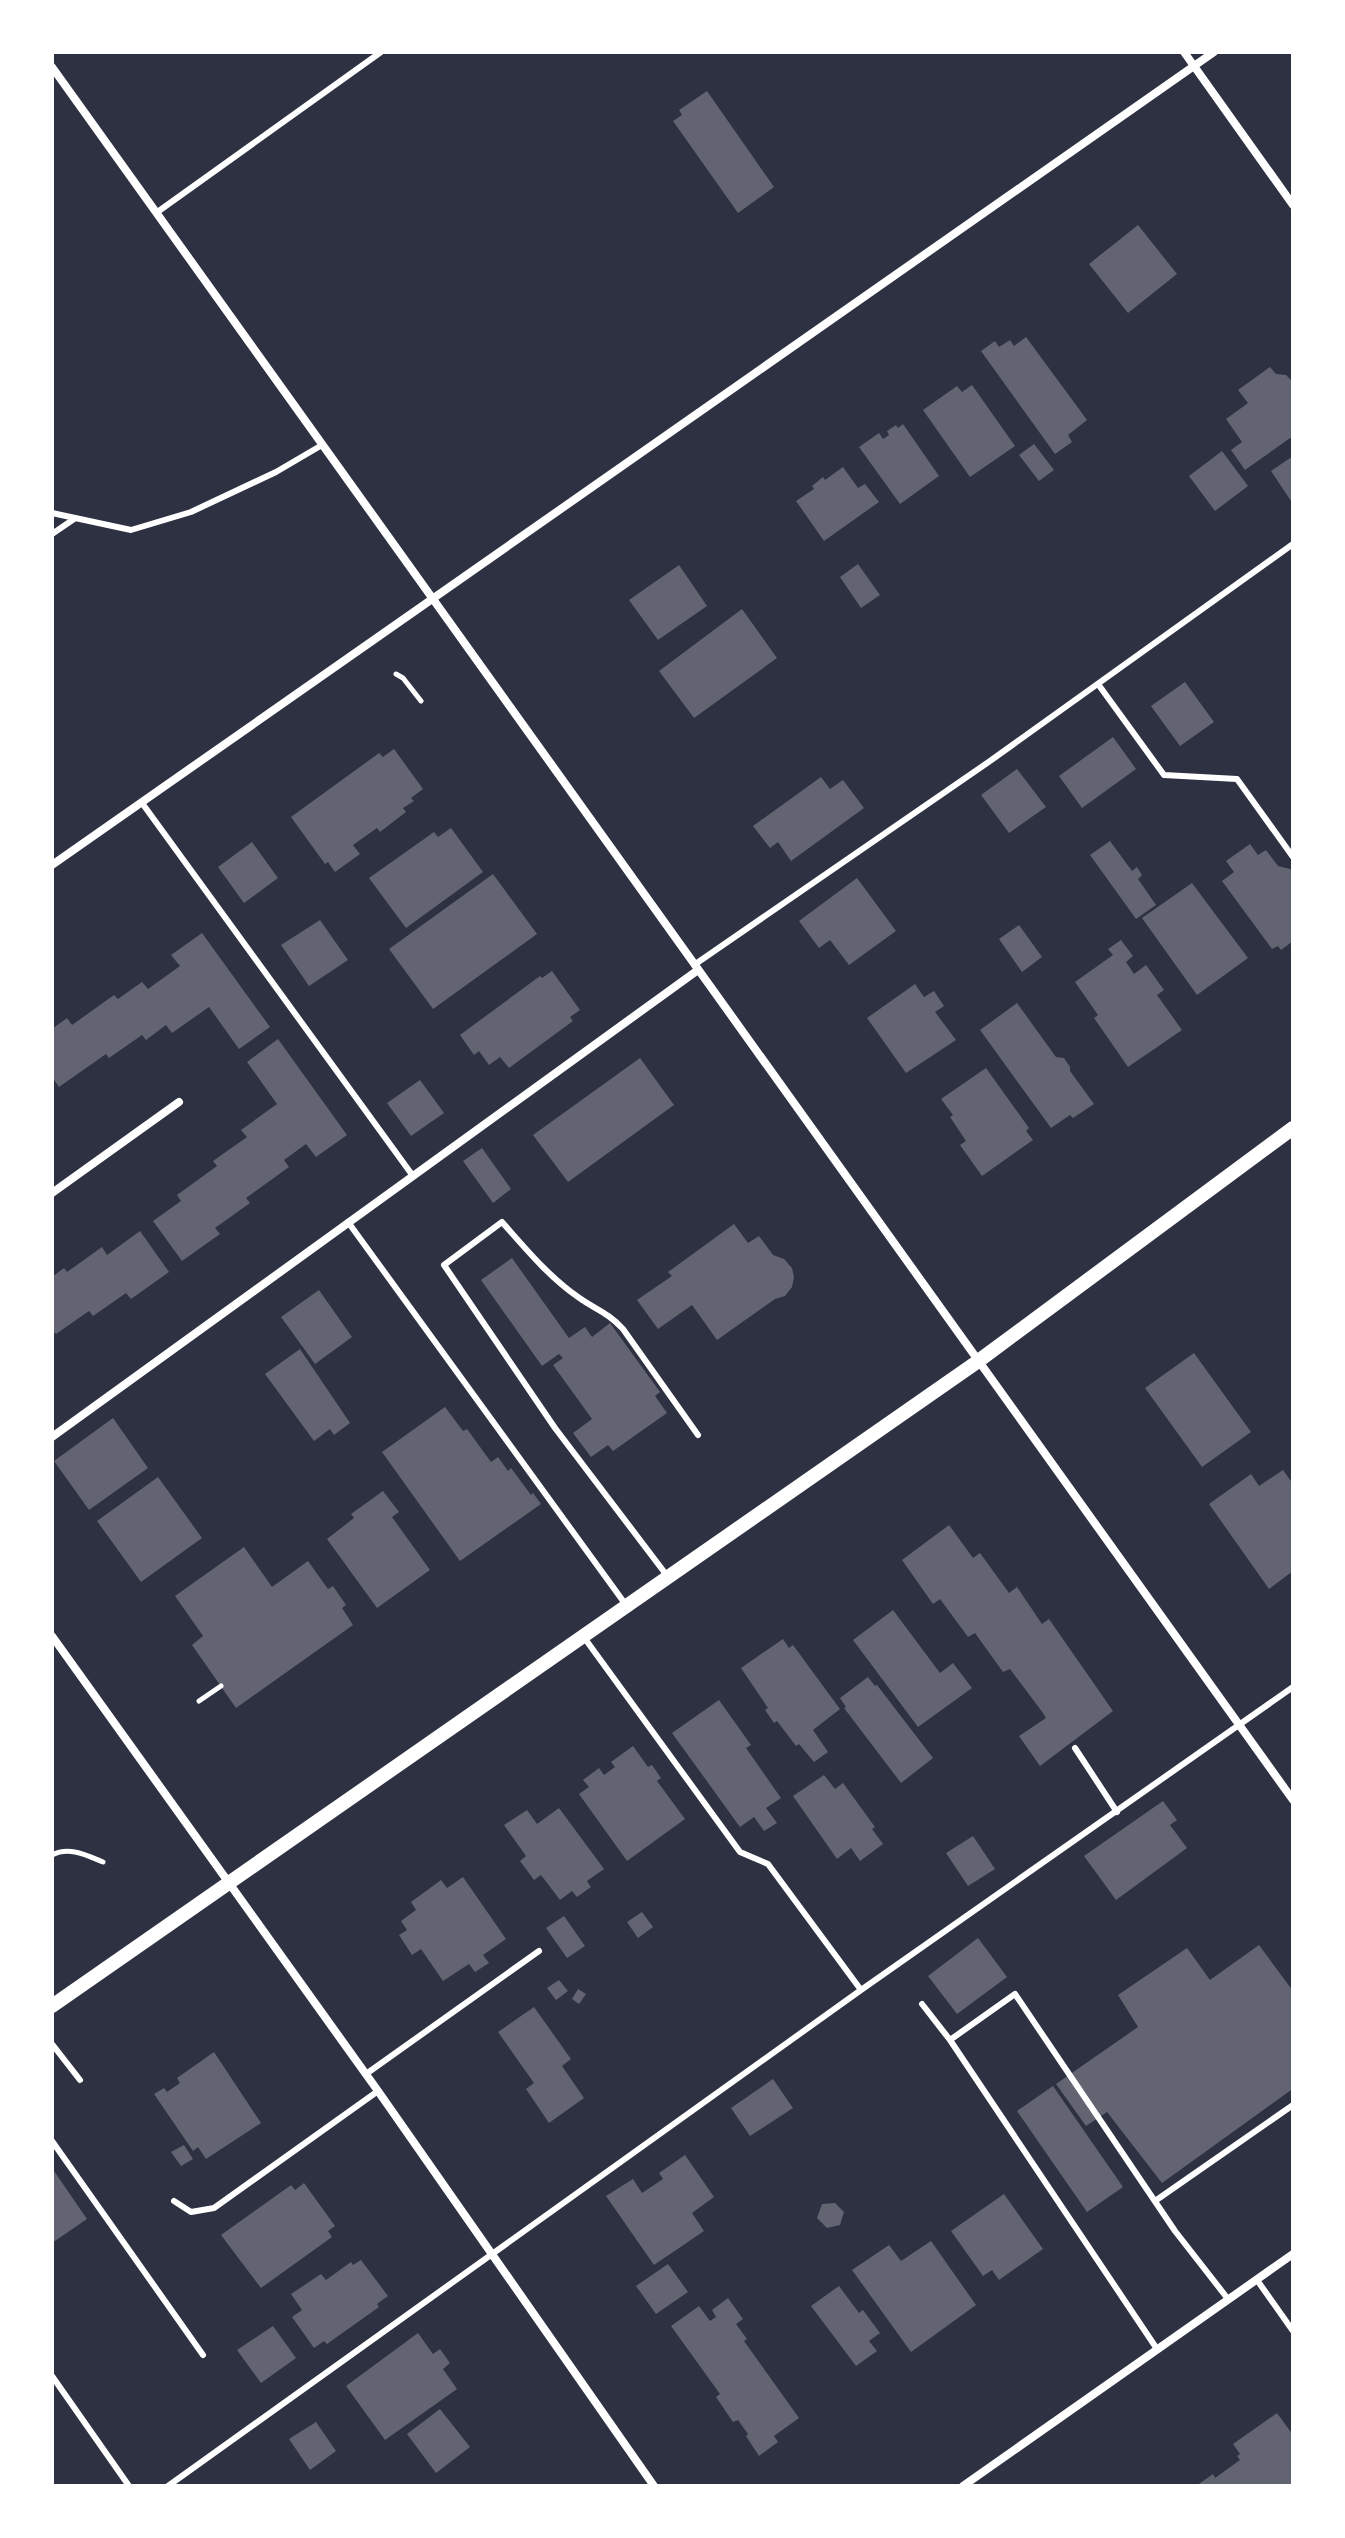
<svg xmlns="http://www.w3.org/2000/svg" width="1345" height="2538" font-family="'Roboto Serif',serif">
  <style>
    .building { fill: #626471 }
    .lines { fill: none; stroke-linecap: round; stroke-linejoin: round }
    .path { stroke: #fff; stroke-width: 5 }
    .service { stroke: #fff; stroke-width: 6 }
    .minor { stroke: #fff; stroke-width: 8 }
    .tertiary { stroke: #fff; stroke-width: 14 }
  </style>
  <rect width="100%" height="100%" fill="#2d3142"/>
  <path class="building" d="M707,91L774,187L738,213L673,121L682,115L679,110Z
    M1138,225L1177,274L1128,313L1089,264Z
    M1026,337L1087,420L1068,435L1072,442L1055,454L981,351L995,341L999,347L1010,340L1014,346Z
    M1270,367L1276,374L1286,375L1293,382V436L1245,470L1231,450L1242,442L1226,419L1248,403L1238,390Z
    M972,385L1015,446L970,477L923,410L957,386L962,392Z
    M903,424L939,476L900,504L859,447L879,433L883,439L889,435L887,431L896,425L898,428Z
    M1034,444L1054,470L1039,481L1019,455Z
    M1222,451L1248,486L1215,511L1189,476Z
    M1293,456V504L1271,471Z
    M843,467L858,488L865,484L879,502L824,541L796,501L814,489L812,486L823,477L825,480Z
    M858,564L880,595L861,608L840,577Z
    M679,565L707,606L658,640L629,600Z
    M742,609L777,658L694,718L659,671Z
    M1185,682L1214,722L1180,746L1151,706Z
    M1113,737L1136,769L1082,808L1059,776Z
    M394,749L423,789L411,798L414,801L403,808L406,812L380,832L377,828L353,845L360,854L335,872L328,862L325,864L291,817L379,753L383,757Z
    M1017,769L1046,807L1009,833L981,795Z
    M821,777L830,789L843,780L864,808L791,861L778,842L770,848L753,826Z
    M451,828L483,872L406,928L369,878L434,832L438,837Z
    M1110,841L1132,871L1137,867L1142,875L1138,879L1156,905L1136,919L1090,855Z
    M252,842L278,878L244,903L218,867Z
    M1250,844L1258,855L1266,850L1278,866L1290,869L1293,872V932L1291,934L1293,941L1281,950L1278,946L1272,949L1222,881L1234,872L1226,861Z
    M493,874L537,934L433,1009L389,949Z
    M857,878L896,931L849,965L830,940L819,948L799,921Z
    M1192,883L1248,958L1197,995L1142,918Z
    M320,920L348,960L309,986L281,945Z
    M1019,925L1042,957L1022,972L999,939Z
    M202,933L270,1027L239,1049L209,1007L172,1033L166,1025L146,1040L142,1035L109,1058L106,1054L59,1087L52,1077V1029L67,1018L72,1025L114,995L118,999L142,982L148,989L180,966L171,955Z
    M1121,940L1133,956L1126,962L1134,974L1146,965L1164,990L1157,995L1182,1030L1128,1067L1094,1018L1098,1015L1075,982L1113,955L1108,949Z
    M552,971L580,1010L570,1017L573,1021L509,1068L500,1057L489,1065L479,1051L474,1055L460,1035L540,976L542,978Z
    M915,984L924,997L934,991L944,1006L935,1012L956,1040L906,1073L867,1018Z
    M1017,1003L1056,1057L1064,1058L1070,1067V1071L1094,1104L1073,1118L1070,1115L1051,1128L980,1030Z
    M278,1039L347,1135L316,1157L306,1144L284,1160L289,1167L246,1198L250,1203L215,1228L220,1234L182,1261L153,1221L181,1201L177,1195L217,1166L213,1161L247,1137L241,1130L277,1104L247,1062Z
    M640,1058L674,1105L568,1182L533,1135Z
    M986,1068L1029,1128L1026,1131L1033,1140L982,1176L960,1145L966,1141L950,1117L953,1115L941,1099Z
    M420,1080L444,1113L411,1136L387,1103Z
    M482,1148L511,1189L493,1203L463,1161Z
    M734,1224L748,1243L759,1236L773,1255L784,1259L792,1268L794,1277L792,1287L785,1296L775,1299L717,1340L692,1305L658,1329L637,1300L672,1276L668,1272Z
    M140,1231L169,1272L131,1299L126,1293L93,1316L89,1311L56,1334L52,1330V1277L64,1268L67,1272L102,1247L107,1255Z
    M512,1258L569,1338L585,1327L592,1337L610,1323L660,1392L655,1396L667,1413L613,1451L608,1445L591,1457L573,1433L592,1419L553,1365L563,1358L559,1354L542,1366L481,1280Z
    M319,1290L352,1337L315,1364L281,1317Z
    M300,1349L350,1423L334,1435L330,1429L314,1441L265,1374Z
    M1194,1353L1251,1432L1202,1467L1145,1388Z
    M445,1407L463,1431L467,1429L491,1462L498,1457L508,1471L511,1468L531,1495L533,1493L541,1504L460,1561L382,1452Z
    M113,1418L148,1468L89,1510L54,1461Z
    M1283,1470L1293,1484V1571L1269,1589L1209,1504L1251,1474L1259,1486Z
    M158,1477L202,1538L141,1582L97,1521Z
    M383,1491L399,1512L392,1517L430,1570L377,1608L327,1539L354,1518L351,1514Z
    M949,1525L973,1558L980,1553L1009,1593L1017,1587L1042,1624L1049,1619L1113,1711L1040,1766L1019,1736L1046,1718L1043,1713L1010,1669L1003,1672L975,1633L968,1637L940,1599L933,1604L902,1560Z
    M244,1547L272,1587L308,1561L328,1589L333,1586L346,1605L342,1608L353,1625L236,1708L192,1645L203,1636L175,1596Z
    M893,1610L940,1673L953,1663L972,1688L918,1727L853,1640Z
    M783,1639L789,1648L793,1645L840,1709L813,1730L828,1752L814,1762L799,1744L796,1746L777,1721L774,1723L765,1710L768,1708L741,1668Z
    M868,1677L875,1686L877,1685L933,1758L901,1783L844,1708L846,1707L840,1698Z
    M719,1700L751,1745L746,1748L781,1798L766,1808L777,1823L764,1831L754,1817L740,1827L672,1733Z
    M633,1746L648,1767L652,1765L661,1778L657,1781L685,1819L627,1861L579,1794L589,1787L583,1780L599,1768L604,1775L615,1767L611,1762Z
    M824,1775L835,1789L843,1783L875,1827L872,1829L883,1844L860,1861L851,1848L837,1859L793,1796Z
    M1163,1801L1177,1820L1170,1825L1187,1848L1116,1900L1084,1856Z
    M559,1808L604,1869L587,1881L591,1887L577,1897L572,1891L560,1900L541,1875L534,1880L520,1861L526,1856L504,1825L527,1810L537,1824Z
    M973,1836L995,1869L968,1886L946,1853Z
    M463,1877L506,1939L483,1955L489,1963L475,1972L469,1964L443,1981L421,1949L412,1955L399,1935L407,1930L401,1921L416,1910L411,1902L441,1880L447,1888Z
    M642,1912L653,1927L638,1938L627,1922Z
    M564,1916L585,1946L567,1958L546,1928Z
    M978,1938L1007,1977L957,2014L928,1976Z
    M1259,1945L1293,1991V2092L1291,2090L1162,2183L1107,2112L1086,2126L1056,2084L1138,2027L1118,1995L1187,1948L1210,1980Z
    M559,1980L568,1991L556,2000L547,1988Z
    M578,1989L586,1994L579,2004L572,1999Z
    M534,2007L571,2059L562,2066L584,2098L549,2123L526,2089L534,2083L498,2032Z
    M214,2052L261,2123L206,2159L198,2147L193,2151L154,2094L164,2088L167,2092L180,2083L177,2078Z
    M773,2079L793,2108L750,2136L731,2108Z
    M1053,2086L1123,2187L1087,2212L1017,2111Z
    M184,2145L193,2159L181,2166L171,2152Z
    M685,2155L714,2197L692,2213L704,2231L654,2265L606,2196L633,2179L642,2193L663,2179L659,2173Z
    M54,2171L87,2219L52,2243V2172Z
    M304,2183L335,2226L328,2231L332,2237L261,2288L221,2235L291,2185L295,2190Z
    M1004,2194L1043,2249L999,2280L992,2270L983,2276L951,2231Z
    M835,2203L844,2212L840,2225L827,2228L817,2218L822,2204Z
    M931,2241L976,2305L911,2352L852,2270L889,2245L901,2261Z
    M361,2260L388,2296L377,2304L379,2307L327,2344L324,2341L314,2348L292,2317L302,2310L291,2294L321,2274L326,2280L351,2262L353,2265Z
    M668,2264L688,2292L656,2314L636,2286Z
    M839,2286L859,2313L863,2310L880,2333L869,2341L877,2351L856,2366L811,2306Z
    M728,2298L743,2319L736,2324L747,2339L744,2341L799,2418L774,2436L778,2442L759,2456L746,2436L748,2434L738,2420L733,2422L716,2397L720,2394L671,2326L699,2306L710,2321L716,2317L712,2310Z
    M273,2326L296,2358L261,2383L237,2350Z
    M418,2333L433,2354L440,2349L450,2363L443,2369L457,2389L385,2440L346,2386Z
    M440,2409L470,2447L436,2473L407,2434Z
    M1277,2413L1293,2435V2486H1196L1213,2474L1215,2478L1240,2460L1237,2456L1240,2454L1233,2444Z
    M316,2422L336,2451L310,2470L289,2439Z"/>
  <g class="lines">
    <path class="path" d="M396,674L403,678L421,701
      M199,1701L221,1686
      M52,1855C69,1846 86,1855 103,1862"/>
    <path class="service" d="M156,213L381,52
      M52,513L131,530L191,512L276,472L322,445
      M52,534L74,519
      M1098,684L1164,775L1237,779L1293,857
      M142,803L413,1176
      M694,965L990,761L1293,544
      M348,1222L626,1605
      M668,1577L555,1428L444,1265L502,1222C525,1248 549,1277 578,1297C596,1310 606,1311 623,1329L698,1435
      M583,1636L740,1852L768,1864L861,1990
      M1075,1748L1117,1812
      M922,2004L950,2040
      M52,2044L80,2080
      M366,2074L539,1951
      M52,2141L203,2355
      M174,2201L191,2212L214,2208L378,2091
      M1155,2201L1293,2105
      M1257,2280L1293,2331
      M1157,2349L950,2040L1015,1994L1175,2231L1228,2299
      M52,2376L129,2486
      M168,2486L861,1990L1293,1687"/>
    <path class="minor" d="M1184,52L1293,205
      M52,67L1293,1800
      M52,865L1214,52
      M52,1193L179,1102
      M52,1437L698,970
      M52,1636L378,2091L654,2486
      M963,2486L1293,2254"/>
    <path class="tertiary" d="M52,2006L977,1362L1293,1128"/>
  </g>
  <rect width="1345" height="2538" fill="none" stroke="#ffffff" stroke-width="108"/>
</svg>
